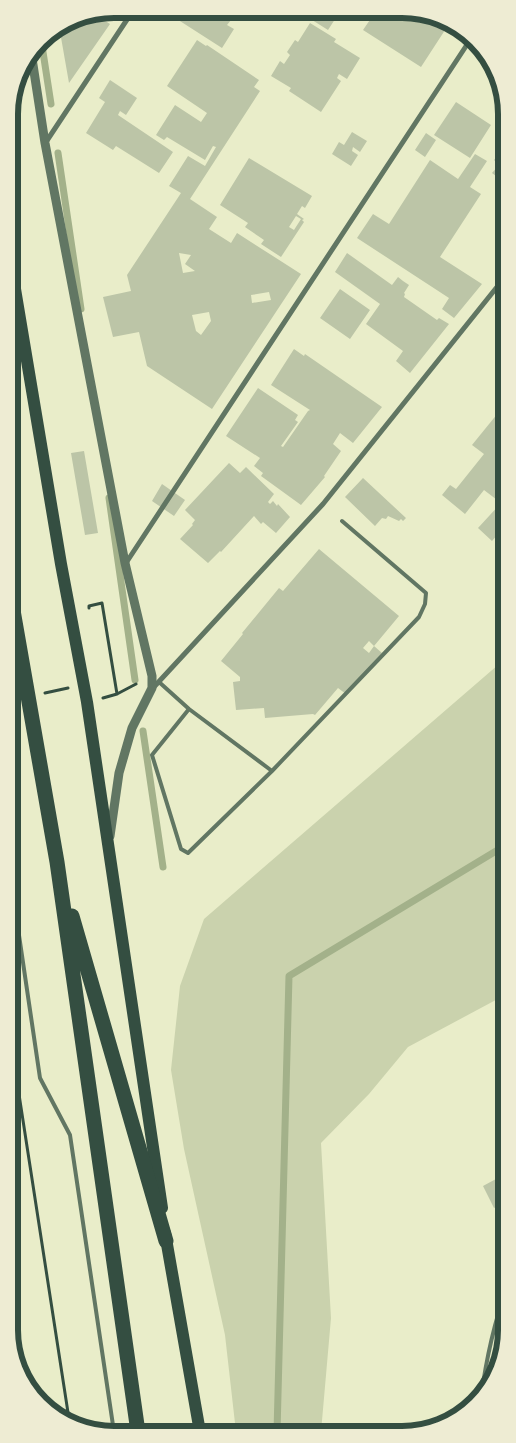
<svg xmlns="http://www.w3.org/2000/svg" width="516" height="1443" font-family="Lato,sans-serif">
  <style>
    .green { fill: #cad2ad }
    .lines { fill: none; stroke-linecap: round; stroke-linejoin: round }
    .stream { stroke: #a3b18a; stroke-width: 7 }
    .building { fill: #bcc5a7; fill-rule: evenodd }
    .path { stroke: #344e41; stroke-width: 3 }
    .service { stroke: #617663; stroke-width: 4 }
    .minor { stroke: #617663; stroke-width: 5 }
    .tertiary { stroke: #617663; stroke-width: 9 }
    .primary { stroke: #344e41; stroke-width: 12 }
    .motorway { stroke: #344e41; stroke-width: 15 }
    .rim { fill: none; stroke: #344e41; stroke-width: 6 }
  </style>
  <rect width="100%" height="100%" fill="#e9edc9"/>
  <path class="green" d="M506,658L507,994L408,1047L369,1094L321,1143L331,1318L321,1432H236L225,1335L184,1149L171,1070L180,986L204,919Z"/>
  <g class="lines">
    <path class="stream" d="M41,39L51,104
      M58,153L81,309
      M109,498L135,680
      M143,731L163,867
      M277,1432L289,976L506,845"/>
  </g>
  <path class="building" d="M172,9H199L239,10L227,25L234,29L222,48L169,14Z
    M314,10H341L328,30L309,18Z
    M376,11H422L447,27L421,67L363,30Z
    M93,13L110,24L69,83L59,26L74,17Z
    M310,23L336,39L334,42L360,58L347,79L339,74L337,78L341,81L321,112L289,91L291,88L271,76L280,61L284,64L290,55L287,52L295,40L298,42Z
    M197,40L206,46L207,45L259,80L254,87L260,91L190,199L217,217L209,229L231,243L237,233L301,274L212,409L147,366L139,332L113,337L103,297L131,291L127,275L181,193L169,186L188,156L205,166L216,147L213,146L205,160L167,137L164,140L156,135L175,105L201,122L207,113L167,86ZM179,253L191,255L185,264L195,271L183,273ZM269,292L271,300L252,303L251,295ZM209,312L211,321L201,335L196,331L192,315Z
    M110,80L137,98L126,115L120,111L118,115L173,152L159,173L116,146L113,150L86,133L105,102L99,98Z
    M456,102L491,125L470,158L434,135Z
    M352,132L367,141L360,152L353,147L352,151L358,155L351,166L332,154L339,142L344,145Z
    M426,133L436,140L425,157L415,150Z
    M501,151L505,155V183L492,173L499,165L494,160Z
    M475,154L487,161L470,187L481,194L440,257L482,284L454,318L442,309L449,298L357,238L373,214L389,224L430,160L458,179Z
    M249,158L312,196L305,208L302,206L297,214L304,219L302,220L304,222L281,257L261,244L264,240L245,227L248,223L220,205ZM296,216L301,219L294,230L289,227Z
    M347,253L392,285L398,277L403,281L409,285L404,293L405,294L404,297L437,320L439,318L449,324L410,373L396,361L403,351L366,324L380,304L335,272Z
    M340,289L370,310L350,339L320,318Z
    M294,349L304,356L305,354L382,407L353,443L340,433L333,444L341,451L324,476L325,477L301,505L261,476L263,473L254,466L260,458L226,436L258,388L298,415L295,420L298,422L281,446L283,447L308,411L310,410L271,385Z
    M498,413L506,419V525L492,541L478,528L501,503L484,490L465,514L442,495L450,485L456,489L484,454L472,445Z
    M84,451L98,533L85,535L71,453Z
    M229,463L240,473L246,467L274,494L268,502L270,504L273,501L277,506L278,504L290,517L276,533L263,522L261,524L254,516L221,552L220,551L208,563L180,539L193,525L192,524L195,520L185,510Z
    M363,478L406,518L403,521L401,519L399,521L388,516L386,519L382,518L375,526L345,497Z
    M162,484L185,500L174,516L152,501Z
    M319,549L399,616L374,646L369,641L363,648L369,653L374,646L382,653L346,694L338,688L315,715L313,714L265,718L264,708L236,710L233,682L240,681V677L221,661L243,634L242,633L279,588L283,591Z
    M10,938L18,982L10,984Z
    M507,1173V1201L494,1208L483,1186Z
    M502,1224L507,1233V1246L505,1247L495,1229Z"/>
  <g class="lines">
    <path class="path" d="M89,608V606L102,603L117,694
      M45,693L68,688
      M103,698L117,694L136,684
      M10,1036L69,1419"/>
    <path class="service" d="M159,682L189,709L272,771L419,617L425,604L426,593L342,521
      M189,709L152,755L181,849L188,853L272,771
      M10,874L40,1078L70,1135L114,1432
      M11,1293L24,1375
      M481,1398C486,1360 494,1323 507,1287"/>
    <path class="minor" d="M46,142L134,9
      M126,563L472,37
      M153,688L323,504L505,277"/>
    <path class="tertiary" d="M31,52L45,143L125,563L152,676V688L132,728L119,773L110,836"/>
    <path class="primary" d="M9,253L61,564L87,702L162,1208
      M165,1233L200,1432"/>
    <path class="motorway" d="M10,593L57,862L138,1432
      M72,916L166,1241"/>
  </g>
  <path d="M0 0H516V1443H0ZM114 18H402A96 96 0 0 1 498 114V1330A96 96 0 0 1 402 1426H114A96 96 0 0 1 18 1330V114A96 96 0 0 1 114 18Z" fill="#eeecd3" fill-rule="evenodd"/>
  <path class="rim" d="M114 18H402A96 96 0 0 1 498 114V1330A96 96 0 0 1 402 1426H114A96 96 0 0 1 18 1330V114A96 96 0 0 1 114 18Z"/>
</svg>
